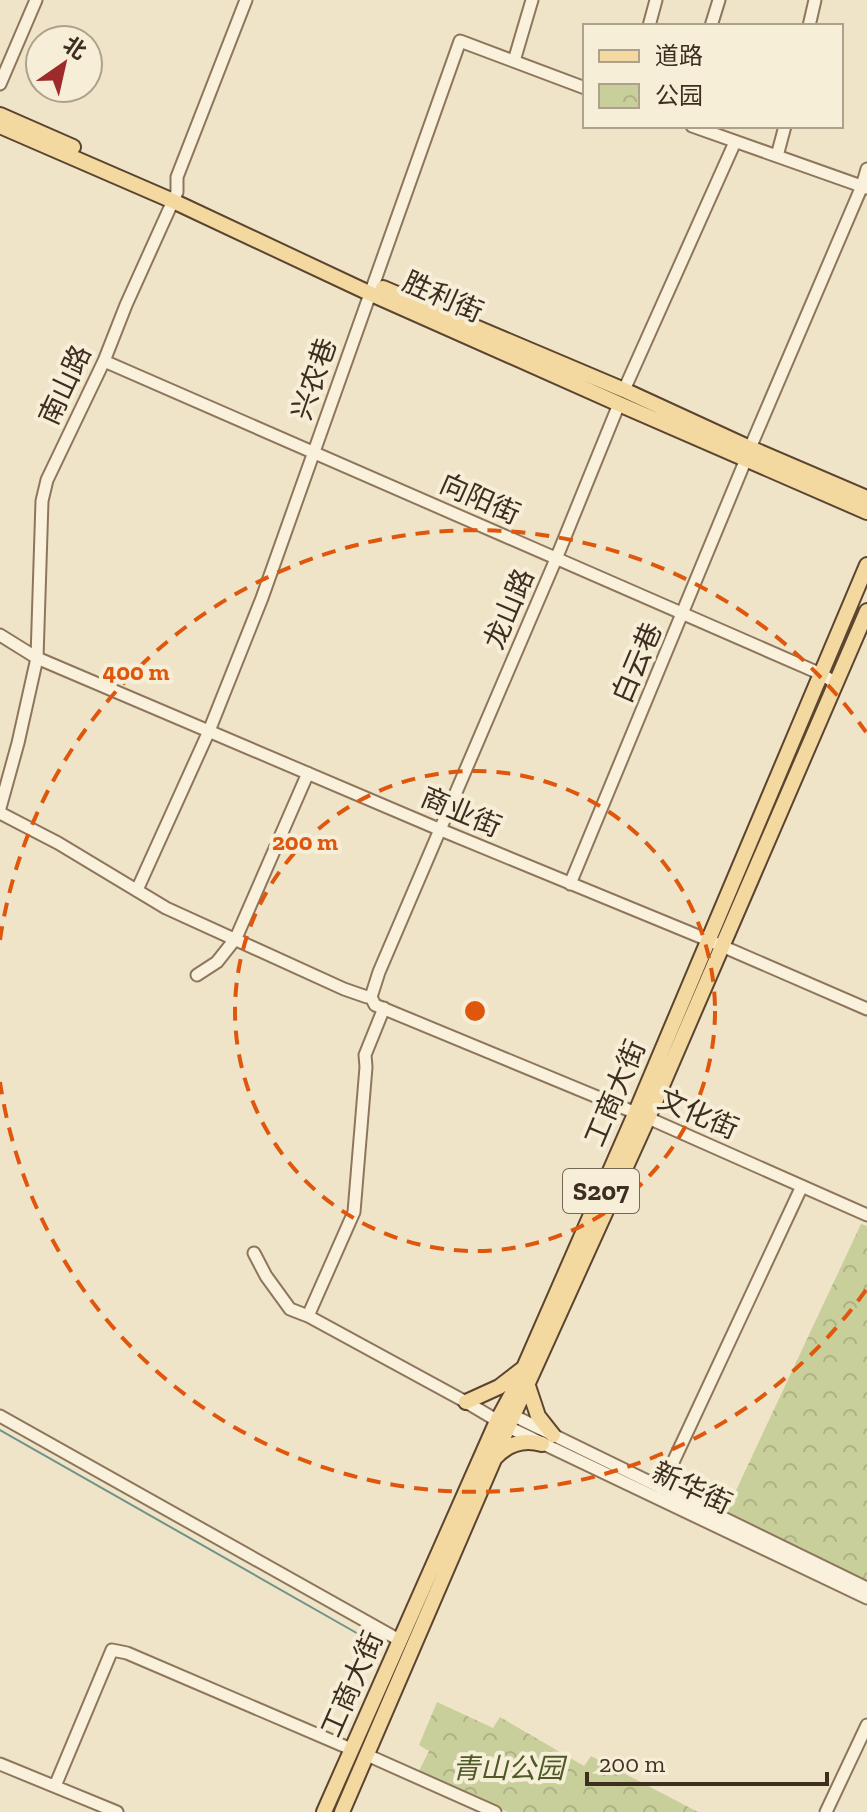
<svg xmlns="http://www.w3.org/2000/svg" width="867" height="1812" font-family="'Zilla Slab','Noto Sans SC',serif">
  <style>
    .park { fill: url(#park-crowns) }
    .lines { fill: none; stroke-linecap: round; stroke-linejoin: round }
    .stream { stroke: #6f938a; stroke-width: 2 }
    .minor-casing { stroke: #8d765c; stroke-width: 15 }
    .major-casing { stroke: #5b4430; stroke-width: 18 }
    .minor { stroke: #faf1dc; stroke-width: 11 }
    .major { stroke: #f3d9a0; stroke-width: 14 }
    .ring { fill: none; stroke: #df570d; stroke-width: 4; stroke-dasharray: 14 10 }
    .labels { text-anchor: middle; dominant-baseline: central; stroke-width: 8; stroke-linejoin: round; paint-order: stroke }
    .shield { fill: #f7eed8; stroke: #756857; stroke-width: 2 }
    .shield-label { font-size: 26px; font-weight: bold; fill: #3d2e20 }
    .street-label { font-size: 28px; fill: #3d2e20; stroke: #f7eed8 }
    .park-label { font-size: 28px; font-style: italic; fill: #4d5a26; stroke: #f7eed8 }
    .centre { fill: #df570d; stroke: #f7eed8; stroke-width: 4 }
    .ring-label { font-size: 24px; text-anchor: middle; font-weight: bold; fill: #df570d; stroke: #f7eed8; stroke-width: 8; stroke-linejoin: round; paint-order: stroke }
  </style>
  <defs>
    <pattern id="park-crowns" width="20" height="18" patternUnits="userSpaceOnUse" patternTransform="scale(2)"><rect width="20" height="18" fill="#c9cf9b"/><path d="M2 6a3 3 0 1 1 6 0M12 15a3 3 0 1 1 6 0" fill="none" stroke="#aeb285"/></pattern>
  </defs>
  <rect width="100%" height="100%" fill="#f0e4c8"/>
  <path class="park" d="M861,1224L867,1226V1580L725,1514Z
    M437,1702L493,1728L500,1717L584,1766L591,1756L698,1812H508L418,1773L429,1751L419,1745Z"/>
  <g class="lines">
    <path class="stream" d="M0,1430L376,1644"/>
    <defs>
      <path id="minor" d="M649,26L656,0
        M711,26L719,0
        M809,26L815,0
        M514,61L532,0
        M0,84L36,0
        M692,126L867,188
        M777,156L785,126
        M104,361L821,674L836,683
        M624,390L735,142
        M619,404L556,559L379,972L371,997L375,1005L648,1118L867,1215
        M750,448L862,186L867,169
        M0,635L37,658L441,830L708,940L867,1009
        M0,808L18,743L37,658L42,501L47,480L104,361L126,305L177,192V177L246,0
        M0,813L58,843L166,908L344,989L367,997H371
        M570,884L746,459
        M137,890L209,731L262,598L460,41L585,88
        M197,975L217,962L236,938L308,773
        M254,1253L266,1276L290,1309L308,1316L466,1402L508,1427L867,1598
        M308,1316L354,1212L366,1067L365,1055L384,1008
        M508,1413L867,1588
        M0,1416L401,1641
        M661,1488L802,1186
        M367,1755L495,1812
        M0,1764L117,1812
        M55,1786L112,1650L127,1653L351,1749
        M826,1812L867,1725"/>
      <path id="major" d="M0,115L73,147
        M0,126L173,201L369,293L619,404L867,512
        M383,288L624,390L750,448L867,498
        M528,1386L538,1416L553,1435
        M466,1402L499,1387L521,1370
        M496,1457C509,1443 524,1439 542,1444
        M324,1812L497,1421L516,1386L635,1114L867,565
        M342,1812L508,1427L648,1118L867,611"/>
    </defs>
    <use href="#minor" class="minor-casing"/>
    <use href="#major" class="major-casing"/>
    <use href="#minor" class="minor"/>
    <use href="#major" class="major"/>
  </g>
  <g class="ring">
    <circle cx="475" cy="1011" r="240"/>
    <path d="M866 1290A480 480 0 0 1 0 1082M0 940A480 480 0 0 1 866 732"/>
  </g>
  <g class="labels">
    <rect class="shield" x="563" y="1169" width="76" height="44" rx="6"/>
    <g class="shield-label">
      <text x="601" y="1191">S207</text>
    </g>
    <g class="street-label">
      <text transform="translate(443 297) rotate(24)">胜利街</text>
      <text transform="translate(314 379) rotate(-71)">兴农巷</text>
      <text transform="translate(65 385) rotate(-65)">南山路</text>
      <text transform="translate(480 499) rotate(24)">向阳街</text>
      <text transform="translate(509 609) rotate(-67)">龙山路</text>
      <text transform="translate(637 663) rotate(-67)">白云巷</text>
      <text transform="translate(461 812) rotate(23)">商业街</text>
      <text transform="translate(615 1093) rotate(-67)">工商大街</text>
      <text transform="translate(698 1114) rotate(23)">文化街</text>
      <text transform="translate(692 1488) rotate(25)">新华街</text>
      <text transform="translate(352 1684) rotate(-66)">工商大街</text>
    </g>
    <g class="park-label">
      <text x="508" y="1768">青山公园</text>
    </g>
  </g>
  <circle cx="475" cy="1011" r="12" class="centre"/>
  <g class="ring-label">
    <text x="136" y="680">400 m</text>
    <text x="305" y="850">200 m</text>
  </g>
  <rect x="583" y="24" width="260" height="104" fill="#f7eed8" stroke="#ada18e" stroke-width="2"/>
  <rect x="599" y="50" width="40" height="12" fill="#f3d9a0" stroke="#ada18e" stroke-width="2"/>
  <text x="655" y="64" font-size="24" fill="#3d2e20">道路</text>
  <rect x="599" y="84" width="40" height="24" fill="url(#park-crowns)" stroke="#ada18e" stroke-width="2"/>
  <text x="655" y="104" font-size="24" fill="#3d2e20">公园</text>
  <g transform="translate(64 64) rotate(34)"><circle r="38" fill="#f7eed8" stroke="#ada18e" stroke-width="2"/>
  <path d="M0-6L14 30L0 20L-14 30Z" fill="#9e2a2b"/>
  <text y="-12" font-size="22" font-weight="bold" text-anchor="middle" fill="#3d2e20">北</text>
  </g>
  <path d="M587 1772v12h240v-12" fill="none" stroke="#3d2e20" stroke-width="4"/>
  <text x="599" y="1772" font-size="24" fill="#3d2e20" stroke="#f7eed8" stroke-width="6" paint-order="stroke">200 m</text>
</svg>
